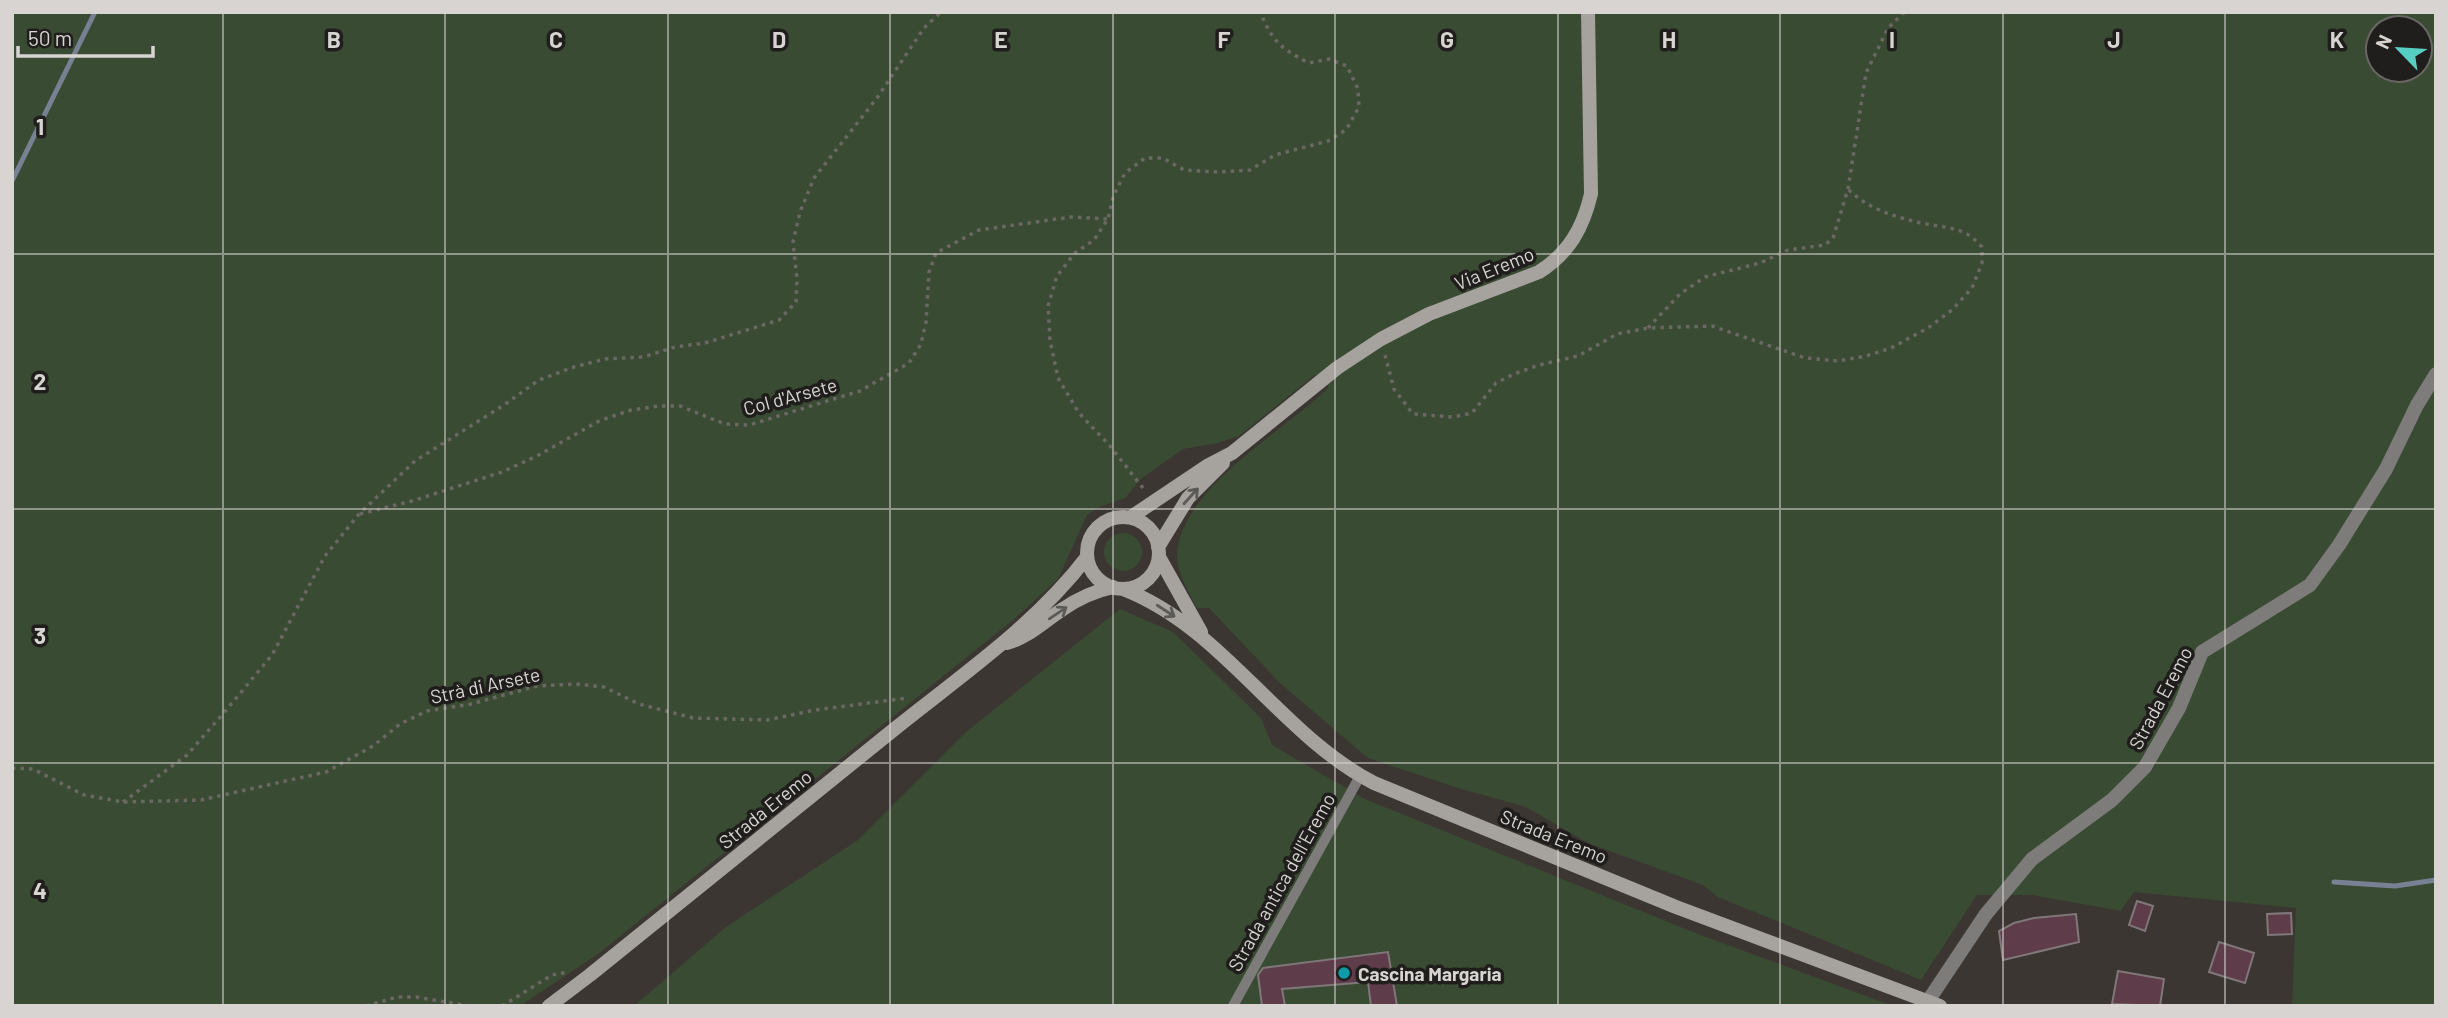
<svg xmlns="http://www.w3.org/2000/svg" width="2448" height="1018" font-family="Barlow,sans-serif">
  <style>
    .green { fill: #3a4b33; fill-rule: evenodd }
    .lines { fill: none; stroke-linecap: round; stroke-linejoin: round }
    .stream { stroke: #778193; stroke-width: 5 }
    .building { fill: #5e3c49; stroke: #7f777a; stroke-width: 2 }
    .path { stroke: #6b6762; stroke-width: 3.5; stroke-dasharray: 3.5 5; stroke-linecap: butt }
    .lane { stroke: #7e7c7a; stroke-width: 10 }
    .street { stroke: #7e7c7a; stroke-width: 14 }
    .secondary { stroke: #a6a39f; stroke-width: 14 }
    .oneway { stroke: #5c5a57 }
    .grid { fill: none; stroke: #d7d4d1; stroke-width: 2; stroke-opacity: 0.55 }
    .culture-dot { fill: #0f9aa8; stroke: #201e1c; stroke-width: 2.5 }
    .labels { text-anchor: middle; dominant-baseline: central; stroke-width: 7; stroke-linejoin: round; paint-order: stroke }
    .street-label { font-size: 19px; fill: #d7d4d1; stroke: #201e1c }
    .poi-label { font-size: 19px; font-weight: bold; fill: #d7d4d1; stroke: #201e1c; text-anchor: start }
    .grid-label { font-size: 23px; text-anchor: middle; font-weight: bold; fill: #d7d4d1; stroke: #201e1c; stroke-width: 7; stroke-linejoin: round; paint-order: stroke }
  </style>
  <rect width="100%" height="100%" fill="#3b3631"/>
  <path class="green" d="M12,12H2436V1006H2292L2296,908L2134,892L2121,911L2033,895H1977L1921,980L1718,897L1703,885L1588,843L1526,807L1458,788L1368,758L1281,684L1209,608H1197C1189,593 1176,571 1177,553C1183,486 1285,431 1329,387L1315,375L1239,436L1217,443L1183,449L1142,478L1125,498L1097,508L1087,515L1058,579L1013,620L598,954L520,1006H12ZM2378,28H2420V70H2378Z
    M1104 552a19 19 0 1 1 38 0a19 19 0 1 1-38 0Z
    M1120,609L1173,632L1261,718L1272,745L1365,799L1698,934L1893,1006H634L726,927L858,840L966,732Z"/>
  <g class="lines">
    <path class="stream" d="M12,181L95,12
      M2334,882L2395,886L2436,880"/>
  </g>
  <path class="building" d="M2137,901L2153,906L2145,931L2129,925Z
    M2291,913L2292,934L2268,935L2267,914Z
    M2076,914L2079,942L2003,960L1999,931L2014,923L2034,918Z
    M2219,942L2254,953L2245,983L2209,972Z
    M1388,952L1397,1006H1371L1368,982L1282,989L1285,1006H1262L1258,975L1263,968Z
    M2118,971L2164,979L2160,1006L2112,1004Z"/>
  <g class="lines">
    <path class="path" d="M1648,328L1680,294L1705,277L1760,263L1788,250L1825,245L1833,238L1848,189L1866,73L1888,28L1903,13L1908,12
      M1385,355L1394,389L1413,414L1453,417L1472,413L1496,383L1514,374L1539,365L1578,356L1617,334L1648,328L1712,326L1805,358L1838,361L1866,356L1891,348L1928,328L1952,310L1972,288L1982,263V247C1977,242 1972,236 1965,233C1950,226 1933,226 1917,222C1892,216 1865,207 1848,189
      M1143,488L1110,446L1079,413L1058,378L1050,340L1048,306L1057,276L1075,253L1094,240L1108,219L1113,197L1125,173L1145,158H1163L1184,170L1218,172L1250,170L1275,155L1328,141L1346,130L1359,107L1358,89L1347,66L1329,59L1309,63C1280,48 1273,42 1260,12
      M360,514L412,501L502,472L537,456L599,421L631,410L659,406H680L725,424L749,425L860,391L909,363L921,344L926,322L929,272L936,253L979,230L1071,217L1108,219
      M12,768L33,769L84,795L123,802L201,800L326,772L373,746L400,724L427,711L471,704L537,686L576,684L604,687L639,704L693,718L767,720L815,710L907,698
      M123,802L187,755L222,715L272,655L325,556L359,514L415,461L504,405L539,380L574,367L605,359L643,357L675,347L705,343L779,320L796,302L797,279L793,242L800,212L814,178L877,98L924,28L941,12
      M366,1006L397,997H416L469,1006
      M502,1006L552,975L568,972"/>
    <path class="lane" d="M1233,1006L1360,776"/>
    <path class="street" d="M1928,1001L1986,914L2032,859L2112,800L2145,767L2179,708L2202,652L2310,585L2339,545L2386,469L2417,405L2436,374"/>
    <path class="secondary" d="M1131,517L1207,466L1232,453L1337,368L1381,339L1429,314L1539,272C1569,253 1583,228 1591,194L1588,12
      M1087 553a36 36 0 1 1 72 0a36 36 0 1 1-72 0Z
      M1158,547L1188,498L1223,463
      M1159,557L1201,632
      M1123,589C1224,628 1279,734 1374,783L1676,907L1940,1006
      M1007,643C1029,637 1044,621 1063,609C1079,598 1095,591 1113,587
      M549,1006L590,975C693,893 795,810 897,727C963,674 1035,625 1087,557"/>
  </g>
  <defs><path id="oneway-shaft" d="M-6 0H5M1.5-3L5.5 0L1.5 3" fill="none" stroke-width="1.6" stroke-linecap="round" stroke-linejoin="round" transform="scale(1.75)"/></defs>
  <g class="oneway">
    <use href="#oneway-shaft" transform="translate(1191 496) rotate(-48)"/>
    <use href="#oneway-shaft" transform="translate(1166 611) rotate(33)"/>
    <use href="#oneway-shaft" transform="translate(1058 613) rotate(-34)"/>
  </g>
  <path class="grid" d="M223,12V1006M445,12V1006M668,12V1006M890,12V1006M1113,12V1006M1335,12V1006M1558,12V1006M1780,12V1006M2003,12V1006M2225,12V1006M12,254H2436M12,509H2436M12,763H2436"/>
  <circle class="culture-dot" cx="1344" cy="973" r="7"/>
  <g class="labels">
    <g class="street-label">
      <text transform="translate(1494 268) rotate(-22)">Via Eremo</text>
      <text transform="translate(790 396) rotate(-15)">Col d'Arsete</text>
      <text transform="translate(485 685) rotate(-12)">Strà di Arsete</text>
      <text transform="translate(2160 698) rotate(-62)">Strada Eremo</text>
      <text transform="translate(765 809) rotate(-39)">Strada Eremo</text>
      <text transform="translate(1554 836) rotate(22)">Strada Eremo</text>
      <text transform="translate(1281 882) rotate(-61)">Strada antica dell'Eremo</text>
    </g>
    <g class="poi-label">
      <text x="1358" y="973">Cascina Margaria</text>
    </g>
  </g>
  <g class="grid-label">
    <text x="334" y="48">B</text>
    <text x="556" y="48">C</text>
    <text x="779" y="48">D</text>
    <text x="1001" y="48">E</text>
    <text x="1224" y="48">F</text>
    <text x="1447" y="48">G</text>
    <text x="1669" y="48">H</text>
    <text x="1892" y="48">I</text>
    <text x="2114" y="48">J</text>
    <text x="2337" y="48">K</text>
    <text x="40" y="135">1</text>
    <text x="40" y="390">2</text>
    <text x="40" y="644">3</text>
    <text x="40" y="899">4</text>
  </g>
  <rect width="2448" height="1018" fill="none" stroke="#d7d4d1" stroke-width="28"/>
  <g transform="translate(2399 49) rotate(295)"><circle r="33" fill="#201e1c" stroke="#696764" stroke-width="2"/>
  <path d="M0-5L12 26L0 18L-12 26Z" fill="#56cec4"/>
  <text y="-10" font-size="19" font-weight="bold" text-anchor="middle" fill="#d7d4d1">N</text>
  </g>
  <path d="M18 46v10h135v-10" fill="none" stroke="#d7d4d1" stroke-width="3.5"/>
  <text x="28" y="46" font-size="21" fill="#d7d4d1" stroke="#201e1c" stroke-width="5" paint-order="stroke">50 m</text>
</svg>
